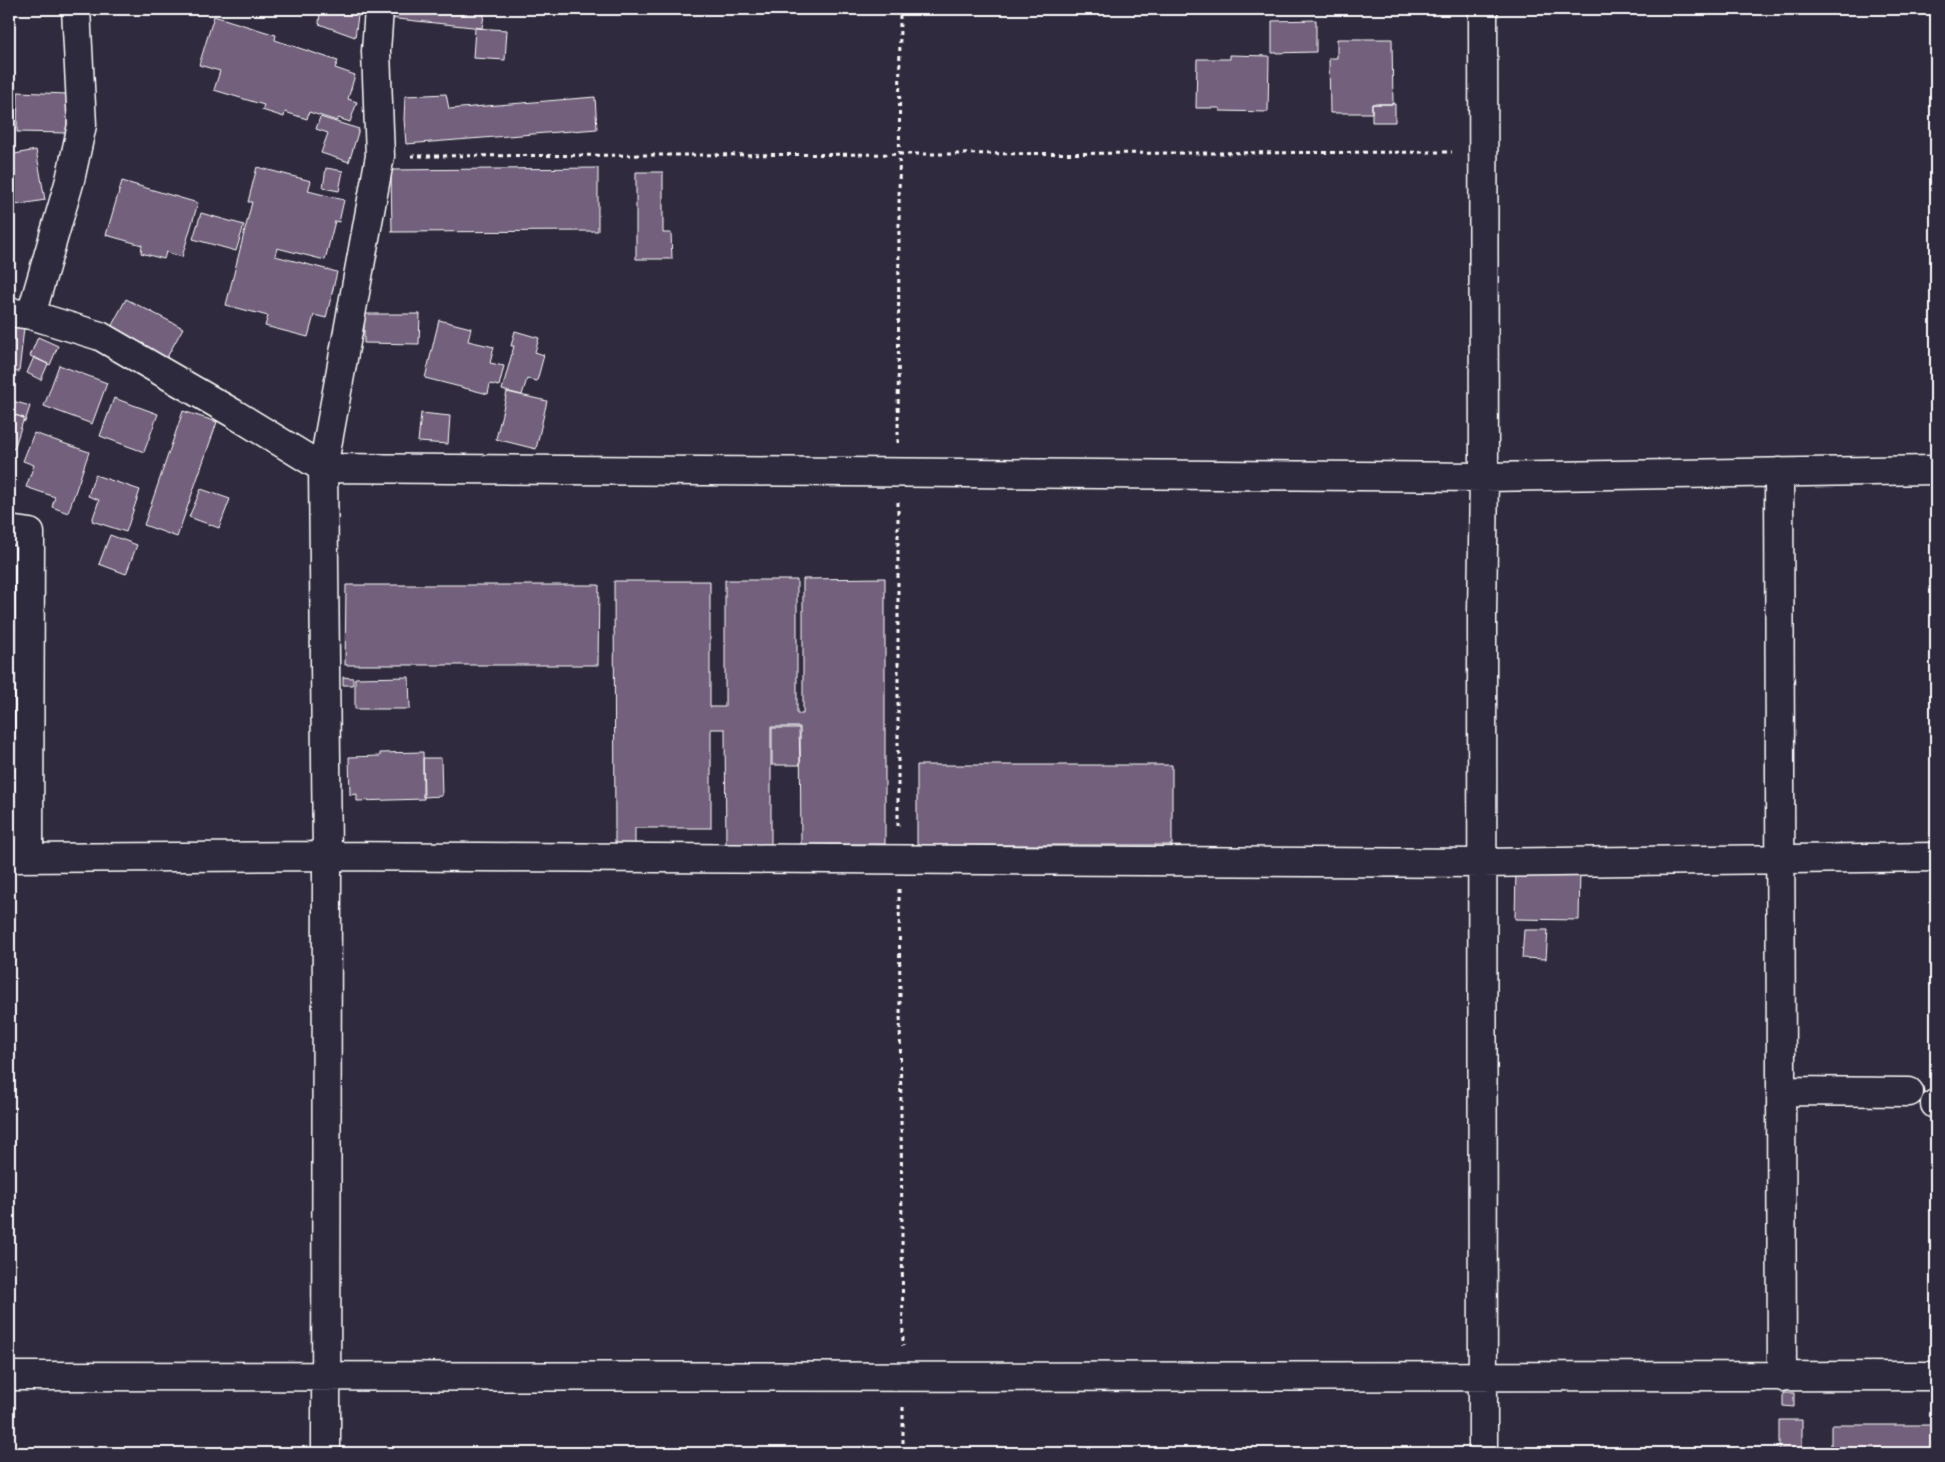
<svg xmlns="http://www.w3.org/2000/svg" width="1945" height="1462" font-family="Mali,sans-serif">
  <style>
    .building { fill: #72617c; stroke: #fff }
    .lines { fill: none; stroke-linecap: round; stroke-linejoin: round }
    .minor-casing { stroke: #fff; stroke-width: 31 }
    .path { stroke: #fff; stroke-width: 3; stroke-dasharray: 4 4; stroke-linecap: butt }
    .minor { stroke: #2f2a3d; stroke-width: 28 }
  </style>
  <rect width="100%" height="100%" fill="#2f2a3d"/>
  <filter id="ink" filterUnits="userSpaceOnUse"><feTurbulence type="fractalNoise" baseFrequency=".02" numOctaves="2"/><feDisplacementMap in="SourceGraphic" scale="10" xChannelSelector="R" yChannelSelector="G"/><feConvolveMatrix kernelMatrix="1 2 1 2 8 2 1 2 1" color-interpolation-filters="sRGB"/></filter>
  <g filter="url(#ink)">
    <path class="building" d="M320,9H359L355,37L319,24Z
      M389,9H485L482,28L388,18Z
      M214,16L276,35L275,40L338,61L335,68L355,75L348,99L357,102L350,122L338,118L337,121L309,112L307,119L285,112L284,117L262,110L264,105L214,90L220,71L199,65Z
      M1316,20V52L1272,53V21Z
      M475,28L507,30L505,60L473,58Z
      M1337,39H1392L1393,104H1372V113H1330L1329,58H1337Z
      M1230,55L1269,56L1268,112L1220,111V108H1196L1197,59H1230Z
      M9,91H11L16,127L9,128Z
      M18,92L67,94V133L17,132Z
      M446,94L449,109L595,97L597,129L406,144L404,119L405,96Z
      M1372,104H1395V122H1372Z
      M320,117L359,129L349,162L321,153L328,133L316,129Z
      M36,150L45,200L9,206V155Z
      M257,167L311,181L308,191L344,200L339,222L335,221L325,260L277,248L275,256L337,272L326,318L314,315L308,337L265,326L268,316L226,305L252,202H248Z
      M326,168L343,171L339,191L323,188Z
      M598,168V231L392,232L391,170Z
      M636,172H663V233H671L672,259H636Z
      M122,181L198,203L182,257L166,252L164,259L141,253L142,245L106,235Z
      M201,213L244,225L236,251L193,239Z
      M126,299L183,328L166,359L110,329Z
      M364,314H420L419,344L364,343Z
      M439,320L471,328L468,341L494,347L490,363L504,366L499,386L490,384L488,394L425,378Z
      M9,326L24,328L19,372L9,371Z
      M515,331L539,338L535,352L544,355L537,381L527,379L522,395L502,390L514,346H511Z
      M38,337L58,346L50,365L30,356Z
      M34,357L48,364L41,380L27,373Z
      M59,365L107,383L92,424L44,406Z
      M507,392L547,401L536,449L496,439Z
      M114,398L158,414L144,452L100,436Z
      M9,400L30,406L25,422L23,421L24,418L9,413Z
      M183,411L217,422L177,537L144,525Z
      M9,413L24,418L14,449L9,448Z
      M421,413L450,416L448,444L418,442Z
      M34,433L89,452L68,513L52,507L55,497L26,487L34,465L23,461Z
      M95,475L140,490L126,532L92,521L99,500L88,496Z
      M201,489L230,499L219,528L189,517Z
      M110,535L137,545L126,574L99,564Z
      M885,578V844H801L800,727H771V847L726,846L725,729H711V828H635V844L615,845L614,581H710V707H725V580H797V714H803V579Z
      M346,585H599L598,665H345Z
      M343,677L353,678V685H343Z
      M409,677L410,709H355V678Z
      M772,728H799L800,765H772Z
      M423,752L424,799L357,801V794L350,795L349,757L380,756V753Z
      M423,758H441L442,796L423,797Z
      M917,765H1172V845H917Z
      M1516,868L1580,869L1579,920L1515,919Z
      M1524,930H1548L1546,959L1522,958Z
      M1783,1393H1794V1407L1783,1406Z
      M1779,1420H1802V1453H1779Z
      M1831,1425H1936V1453H1831Z"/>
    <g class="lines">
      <defs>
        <path id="minor" d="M1483,9L1484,477L1482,615L1483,1453
          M9,312L31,315L100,336L233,413L323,468L1484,477L1936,470
          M31,315L70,180L82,125L76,9
          M1779,472L1782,1377
          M9,530L30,533L29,858
          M9,858L327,856L1483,863L1936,857
          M1781,1091L1909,1092
          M1935,1104H1936
          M9,1376C651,1374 1294,1380 1936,1376
          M326,1453L327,856L323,468L380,156L376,51L379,9"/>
      </defs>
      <use href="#minor" class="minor-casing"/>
      <path class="path" d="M411,156L1452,152
        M898,443L900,9
        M898,502V828
        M899,889L903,1346
        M903,1407V1453"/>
      <use href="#minor" class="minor"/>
    </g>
  </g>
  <rect width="1945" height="1462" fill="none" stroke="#2f2a3d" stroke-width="30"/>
  <rect x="15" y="15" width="1915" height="1432" fill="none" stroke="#fff" stroke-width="2" filter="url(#ink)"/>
</svg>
